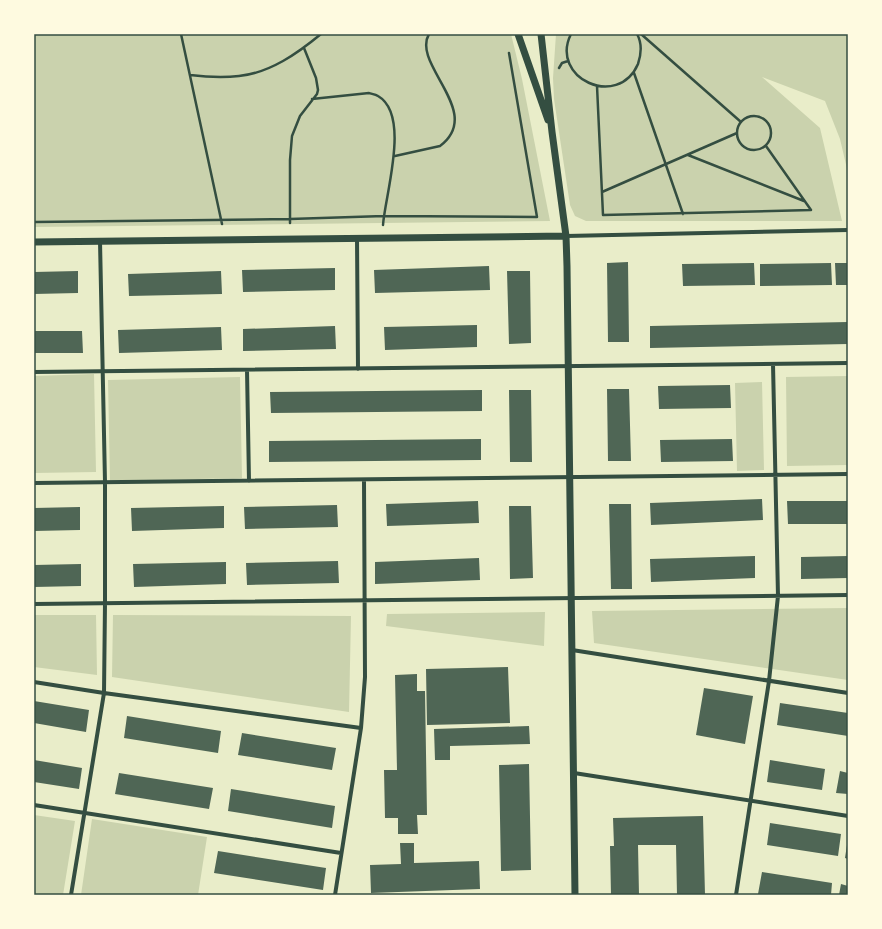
<svg xmlns="http://www.w3.org/2000/svg" width="882" height="929" font-family="Helvetica,sans-serif">
  <style>
    .green { fill: #cad2ad }
    .building { fill: #4f6655 }
    .lines { fill: none; stroke-linecap: round; stroke-linejoin: round }
    .path { stroke: #344e41; stroke-width: 2.5 }
    .minor { stroke: #344e41; stroke-width: 4 }
    .tertiary { stroke: #344e41; stroke-width: 7 }
    .neatline { fill: none; stroke: #344e41; stroke-width: 1.5 }
  </style>
  <rect width="100%" height="100%" fill="#e9edc9"/>
  <path class="green" d="M34,34H511L522,79L550,221L34,227Z
    M556,34H848V173L840,139L825,101L762,77L820,128L842,221H586L575,216L570,205L554,99L553,78Z
    M94,374L96,472L34,473V376Z
    M848,376V465L787,466L786,377Z
    M240,377L242,478L110,481L108,380Z
    M762,382L764,470L737,471L735,383Z
    M848,608V680L594,643L592,611Z
    M545,612L544,646L386,626L387,614Z
    M34,615H96L97,675L34,667Z
    M113,615L351,616L349,712L112,677Z
    M34,815L75,821L63,895H34Z
    M92,819L207,837L198,895H81Z"/>
  <path class="building" d="M628,262L629,342H608L607,263Z
    M754,263L755,285L683,286L682,264Z
    M831,263L832,285L760,286V264Z
    M835,263H848V285H836Z
    M489,266L490,290L375,293L374,270Z
    M335,268V290L243,292L242,270Z
    M78,271V293L34,294V272Z
    M221,271L222,294L129,296L128,274Z
    M507,271H530L531,343L509,344Z
    M848,322V344L650,348V326Z
    M477,325V347L385,350L384,327Z
    M335,326L336,349L243,351V329Z
    M221,327L222,350L119,353L118,330Z
    M34,331H82L83,353H34Z
    M730,385L731,408L659,409L658,386Z
    M607,389H629L631,461H608Z
    M482,390V411L271,413L270,392Z
    M509,390H531L532,462H510Z
    M481,439V460L269,462V441Z
    M732,439L733,461L661,462L660,440Z
    M762,499L763,520L651,525L650,503Z
    M478,501L479,523L387,526L386,504Z
    M787,501H848V524H788Z
    M609,504H631L632,589H611Z
    M337,505L338,527L245,529L244,507Z
    M224,506V528L132,531L131,508Z
    M509,506H531L533,578L510,579Z
    M80,507V530L34,531V508Z
    M755,556V578L651,582L650,559Z
    M848,556V578L801,579V557Z
    M479,558L480,580L375,584V562Z
    M338,561L339,583L247,585L246,563Z
    M226,562V584L134,587L133,564Z
    M81,564V586L34,587V565Z
    M508,667L510,723L427,725L426,669Z
    M417,674V691H425L427,815H417L418,834H398V818H385L384,770H397L395,675Z
    M704,688L753,696L745,744L696,735Z
    M34,701L89,710L86,732L34,723Z
    M780,703L848,713V736L777,725Z
    M127,716L221,731L218,753L124,738Z
    M529,726L530,744L450,746V760H435L434,729Z
    M242,733L336,748L332,770L238,755Z
    M34,760L82,768L79,789L34,782Z
    M770,760L825,769L822,790L767,782Z
    M529,764L531,870L501,871L499,765Z
    M840,771L848,773V794L836,793Z
    M119,773L213,788L209,809L115,794Z
    M231,789L335,806L332,828L228,811Z
    M703,816L705,895H677L676,845H638L639,895H611L610,846H614L613,818Z
    M770,823L841,834L838,856L767,845Z
    M400,843H414V863L479,861L480,889L371,893L370,865L401,864Z
    M847,845H848V859L845,858Z
    M218,851L326,868L323,890L214,873Z
    M762,872L832,883L831,895L758,894Z
    M841,884L848,886V895H839Z"/>
  <g class="lines">
    <path class="path" d="M181,34L222,224
      M571,34C549,78 618,110 638,64C641,55 642,43 637,34
      M641,34L741,122
      M559,68L562,63L568,61
      M634,73L683,214
      M190,75C206,77 223,78 239,76C270,73 298,53 321,34
      M597,86L603,215L811,210L766,146
      M312,99L369,93C371,94 375,94 378,96C411,115 385,195 383,225
      M737 133a17 17 0 1 1 34 0a17 17 0 1 1-34 0Z
      M688,155L804,201
      M395,156L440,146C485,112 411,65 429,34
      M602,192L737,133
      M34,222L290,219L384,216L537,217L509,53
      M290,223V160L292,136L300,116L317,94L318,90L316,78L304,48"/>
    <path class="minor" d="M566,236L848,230
      M357,238L358,369
      M247,370L249,481
      M34,372L848,363
      M34,483L848,474
      M34,604L848,595
      M572,650L848,693
      M34,682L104,693L361,728
      M574,773L848,816
      M34,805L341,853
      M71,895L104,693L105,603V482L100,241
      M335,895L361,728L365,677L364,480
      M736,895L769,681L778,596L773,364"/>
    <path class="tertiary" d="M518,34L548,120
      M541,34L552,132L566,236L567,266L575,895
      M34,242L566,236"/>
  </g>
  <rect width="882" height="929" fill="none" stroke="#fefae0" stroke-width="70"/>
  <rect x="35" y="35" width="812" height="859" class="neatline"/>
</svg>
